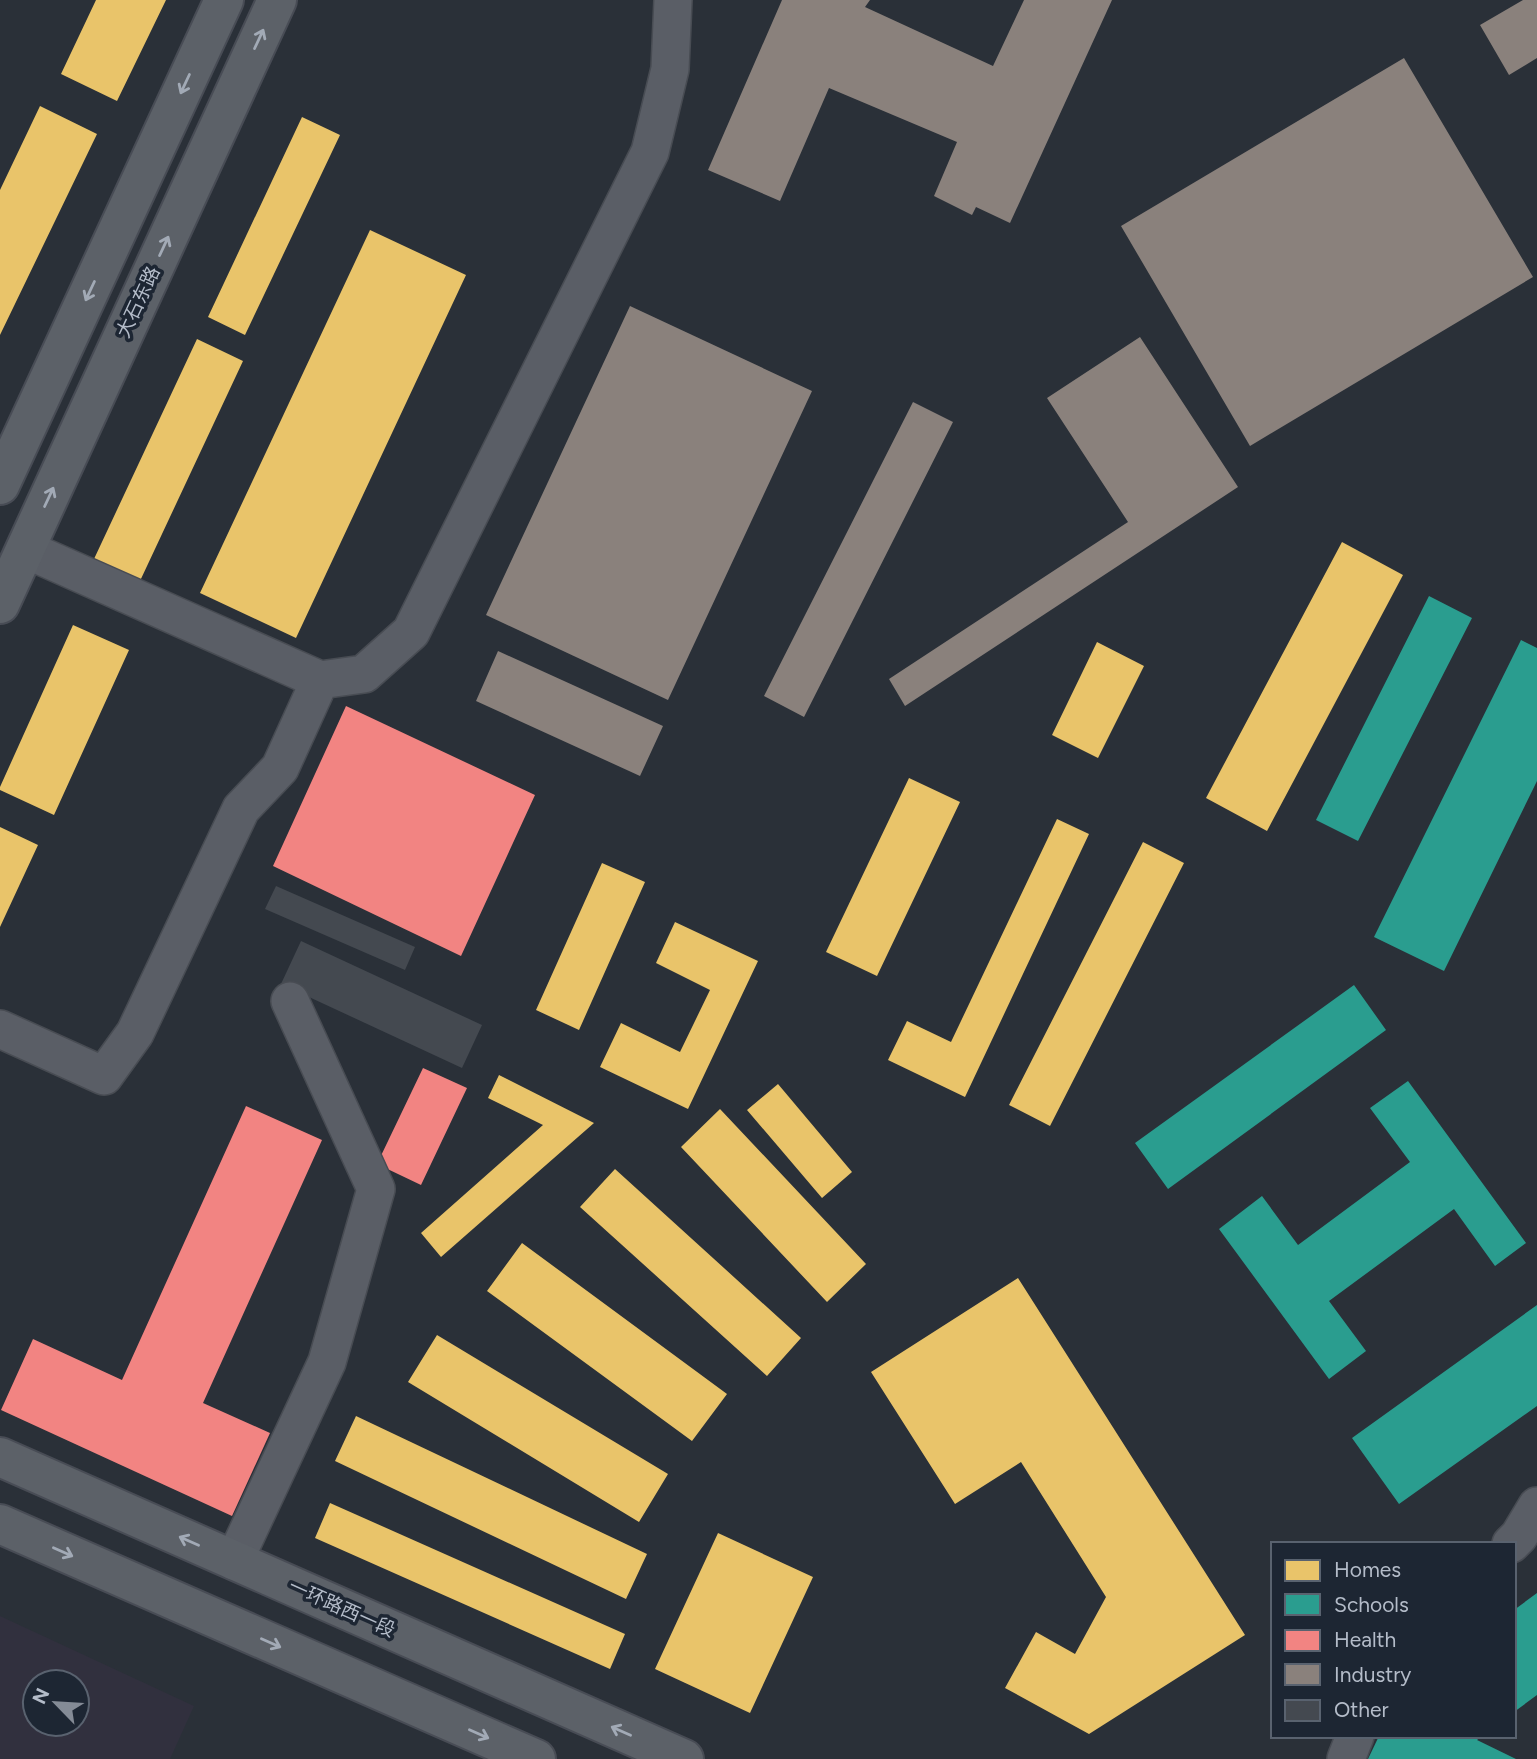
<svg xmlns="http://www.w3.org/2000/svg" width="1537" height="1759" font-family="Figtree,'Noto Sans SC',sans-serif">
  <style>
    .medical { fill: #31303e; fill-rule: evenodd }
    .homes { fill: #e9c46a }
    .schools { fill: #2a9d8f }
    .health { fill: #f28482 }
    .industry { fill: #8a817c }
    .building { fill: #444950 }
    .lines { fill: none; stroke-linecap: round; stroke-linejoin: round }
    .minor-casing { stroke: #484c53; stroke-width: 40 }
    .major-casing { stroke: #484c55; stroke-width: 42 }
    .minor { stroke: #5a5e66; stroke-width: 37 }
    .major { stroke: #5c6168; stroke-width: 38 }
    .oneway { stroke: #a2aab6 }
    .labels { text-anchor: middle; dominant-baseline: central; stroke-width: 7; stroke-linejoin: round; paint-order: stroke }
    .street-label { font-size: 19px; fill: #b4bcc9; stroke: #1d2633 }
  </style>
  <rect width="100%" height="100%" fill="#2a3038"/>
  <path class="medical" d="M0,1616L194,1706L170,1759H0ZM35,1682H77V1724H35Z"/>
  <path class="homes" d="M96,0H166L117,101L61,74Z
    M40,106L97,134L0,335V190Z
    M302,117L340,135L245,335L208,317Z
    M370,230L466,275L296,638L200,593Z
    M197,339L243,361L140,581L94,559Z
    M1342,542L1403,575L1267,831L1206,798Z
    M73,625L129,650L54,815L0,790V787Z
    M1097,642L1144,666L1098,758L1052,735Z
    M909,778L960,802L877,976L826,952Z
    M1057,819L1089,834L965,1097L888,1060L907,1021L951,1042Z
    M0,827L38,845L0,927Z
    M1143,842L1184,863L1050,1126L1009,1105Z
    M602,863L645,882L579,1030L536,1010Z
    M675,922L758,961L688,1109L600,1067L621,1023L680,1052L710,990L656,963Z
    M499,1075L594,1123L441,1257L421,1233L543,1125L488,1098Z
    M778,1084L852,1172L822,1198L747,1110Z
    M720,1109L866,1264L827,1302L681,1147Z
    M615,1169L801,1338L767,1376L580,1207Z
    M522,1243L727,1394L692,1441L487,1291Z
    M1018,1278L1245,1635L1089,1734L1005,1688L1036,1632L1075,1654L1106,1597L1021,1462L955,1504L871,1372Z
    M437,1335L668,1474L639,1522L408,1382Z
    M356,1416L647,1554L626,1599L335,1461Z
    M330,1503L625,1634L610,1669L315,1538Z
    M718,1533L813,1577L750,1713L655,1669Z"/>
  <path class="schools" d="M1429,596L1472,618L1358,841L1316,820Z
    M1521,640L1537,648V781L1444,971L1374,937Z
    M1354,985L1386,1030L1168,1189L1135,1143Z
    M1408,1081L1526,1243L1495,1266L1454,1209L1329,1301L1366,1351L1329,1379L1219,1229L1262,1196L1298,1245L1410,1162L1370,1108Z
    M1537,1305V1406L1399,1504L1352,1438Z
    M1537,1593V1695L1514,1712V1610Z
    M1379,1736H1482L1477,1740L1516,1759H1368Z"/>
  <path class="health" d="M346,706L535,795L461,956L273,866Z
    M423,1068L467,1088L421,1185L377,1164Z
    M246,1106L322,1140L203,1403L270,1433L232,1516L1,1410L33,1339L122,1380Z"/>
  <path class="industry" d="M782,0H870L865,7L993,66L1024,0H1112L1010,223L976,207L972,215L934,196L957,142L829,88L780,201L708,170Z
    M1523,0H1537V58L1509,75L1480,25Z
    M1404,58L1533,277L1250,446L1121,226Z
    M630,306L812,391L668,700L486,615Z
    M1140,337L1238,487L905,706L889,679L1128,522L1047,398Z
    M913,402L953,422L804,717L764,696Z
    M498,651L663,726L640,776L476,701Z"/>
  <path class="building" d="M276,886L415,947L405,970L265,909Z
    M301,941L482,1025L462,1068L281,984Z"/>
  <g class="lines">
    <defs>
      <path id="minor" d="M320,680L364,674L411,632L650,152L670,69L673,0
        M0,1029L104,1076L135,1033L241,809L280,768L320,680L25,549
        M1511,1544L1519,1536L1537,1506
        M234,1561L327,1362L376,1189L290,1001
        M1346,1759L1355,1736"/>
      <path id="major" d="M0,485L224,0
        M0,604L277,0
        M0,1457L684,1759
        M0,1524L536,1759"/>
    </defs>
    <use href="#minor" class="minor-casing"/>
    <use href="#major" class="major-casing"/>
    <use href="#minor" class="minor"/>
    <use href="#major" class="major"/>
  </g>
  <defs><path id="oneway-shaft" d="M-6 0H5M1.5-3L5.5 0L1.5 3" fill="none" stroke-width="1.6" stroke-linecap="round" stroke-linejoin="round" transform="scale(1.75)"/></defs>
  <g class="oneway">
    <use href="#oneway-shaft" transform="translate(259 39) rotate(-65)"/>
    <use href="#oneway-shaft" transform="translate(185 84) rotate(115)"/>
    <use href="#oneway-shaft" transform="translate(164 246) rotate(-65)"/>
    <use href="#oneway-shaft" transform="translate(90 291) rotate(115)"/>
    <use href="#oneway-shaft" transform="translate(49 497) rotate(-65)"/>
    <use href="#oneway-shaft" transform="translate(189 1541) rotate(-156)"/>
    <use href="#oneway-shaft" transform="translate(63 1552) rotate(24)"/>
    <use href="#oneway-shaft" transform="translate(271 1643) rotate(24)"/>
    <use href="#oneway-shaft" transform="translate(621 1731) rotate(-156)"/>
    <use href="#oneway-shaft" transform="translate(479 1734) rotate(24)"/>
  </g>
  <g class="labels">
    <g class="street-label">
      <text transform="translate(138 302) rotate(-65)">大石东路</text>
      <text transform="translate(342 1608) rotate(24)">一环路西一段</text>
    </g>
  </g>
  <rect x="1271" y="1542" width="245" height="196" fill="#1d2633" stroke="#59626f" stroke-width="2"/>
  <rect x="1285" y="1560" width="35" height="21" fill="#e9c46a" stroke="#59626f" stroke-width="2"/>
  <text x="1334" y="1577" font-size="21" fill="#b4bcc9">Homes</text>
  <rect x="1285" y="1594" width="35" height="21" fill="#2a9d8f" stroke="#59626f" stroke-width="2"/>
  <text x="1334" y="1612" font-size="21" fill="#b4bcc9">Schools</text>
  <rect x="1285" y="1630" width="35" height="21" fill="#f28482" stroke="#59626f" stroke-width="2"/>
  <text x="1334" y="1647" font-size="21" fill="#b4bcc9">Health</text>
  <rect x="1285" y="1664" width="35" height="21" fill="#8a817c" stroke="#59626f" stroke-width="2"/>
  <text x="1334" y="1682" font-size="21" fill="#b4bcc9">Industry</text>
  <rect x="1285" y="1700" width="35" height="21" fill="#444950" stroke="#59626f" stroke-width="2"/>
  <text x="1334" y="1717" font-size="21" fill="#b4bcc9">Other</text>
  <g transform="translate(56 1703) rotate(295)"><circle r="33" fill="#1d2633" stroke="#59626f" stroke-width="2"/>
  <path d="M0-5L12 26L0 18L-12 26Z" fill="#848b96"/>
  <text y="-10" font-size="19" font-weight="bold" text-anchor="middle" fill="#b4bcc9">N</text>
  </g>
</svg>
